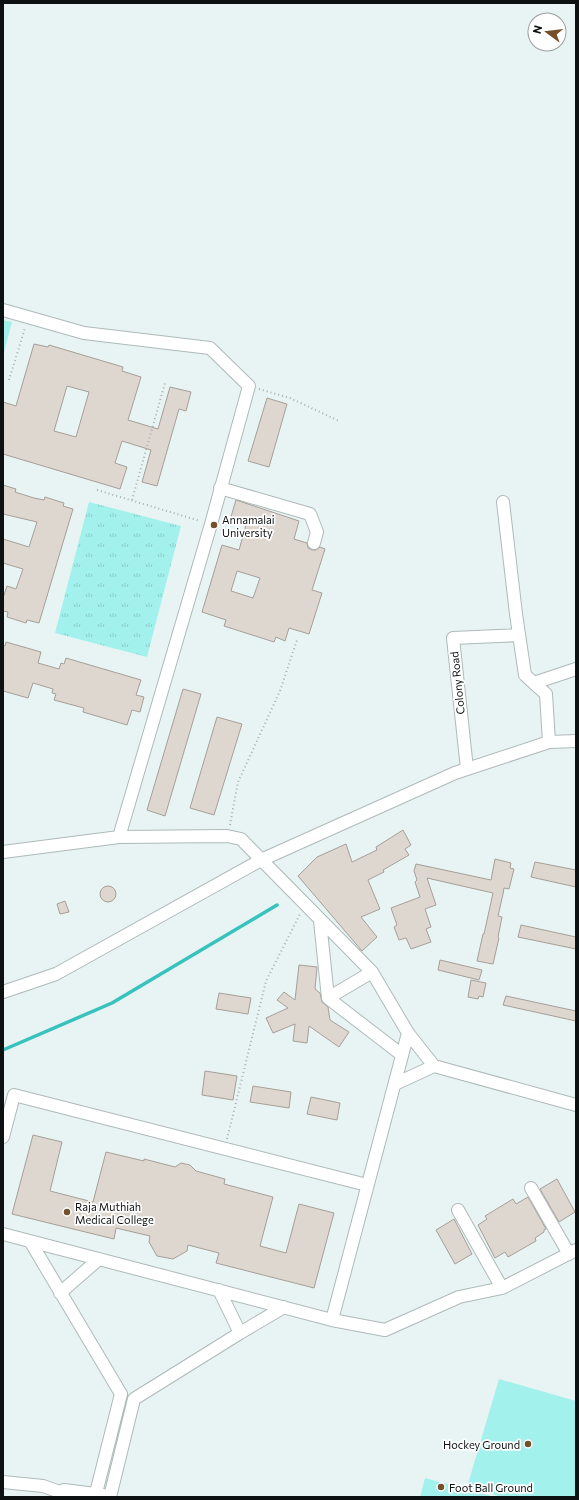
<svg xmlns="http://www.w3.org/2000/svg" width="579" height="1500" font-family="Commissioner,sans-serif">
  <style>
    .grass { fill: url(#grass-tufts) }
    .green { fill: #a2f1ed }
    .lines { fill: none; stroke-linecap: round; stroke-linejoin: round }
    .stream { stroke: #37c2be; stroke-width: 3.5 }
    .building { fill: #ded7d0; stroke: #a69f98; fill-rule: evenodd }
    .minor-casing { stroke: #aebab9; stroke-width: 14 }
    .path { stroke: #a5afae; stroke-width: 2; stroke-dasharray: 1 3; stroke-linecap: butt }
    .minor { stroke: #fff; stroke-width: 12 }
    .poi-dot { fill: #74512a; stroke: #fff; stroke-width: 1.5 }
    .labels { text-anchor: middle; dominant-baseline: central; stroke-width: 3.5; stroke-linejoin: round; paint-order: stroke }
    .poi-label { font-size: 11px; fill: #0d1111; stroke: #fff; text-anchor: start }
    .street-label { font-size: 11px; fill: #0d1111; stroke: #fff }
  </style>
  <defs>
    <pattern id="grass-tufts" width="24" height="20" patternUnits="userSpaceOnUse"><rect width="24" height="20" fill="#a2f1ed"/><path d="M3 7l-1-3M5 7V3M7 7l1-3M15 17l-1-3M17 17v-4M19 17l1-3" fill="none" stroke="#8aceca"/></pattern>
  </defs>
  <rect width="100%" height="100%" fill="#e8f4f3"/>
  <path class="grass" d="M89,502L181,526L147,657L55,633Z"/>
  <path class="green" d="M3,320L12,322L4,352H3Z
    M499,1379L576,1401V1497H502L467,1487Z
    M425,1478L495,1497H420Z"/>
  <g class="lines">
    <path class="stream" d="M3,1050L112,1003L277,905"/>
  </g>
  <path class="building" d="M34,344L48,347L49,345L123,367L122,371L141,377L128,420L158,429L170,387L191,392L186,411L179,409L157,486L142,482L151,450L122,441L115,463L127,467L120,489L3,454V402L16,406ZM67,386L89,392L76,437L54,431Z
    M267,398L287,404L269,467L248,461Z
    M3,485L16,489L15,492L34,498L44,500L45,497L64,503L63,506L73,509L39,623L27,620L26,623L7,617L8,612L3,611V598L7,586L16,589L23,569L3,563V539L29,547L37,522L3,514Z
    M236,500L299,521L294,539L307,543L308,548L312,550H316L320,547L325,549L312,590L322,593L309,634L289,628L285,641L276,637L274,642L224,626L226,620L202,612L222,545L239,550L246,525L230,520ZM237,571L260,578L253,598L231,591Z
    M6,642L41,652L38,663L59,669L61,663L64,664L66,658L141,680L136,695L144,697L140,712L132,710L127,725L83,712L84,708L54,700L56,694L52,693L53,689L33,683L28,698L3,691V645L5,646Z
    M183,689L201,694L165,816L147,810Z
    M217,717L242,724L214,815L190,808Z
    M403,830L411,845L405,849L409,855L383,870L384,872L368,880L380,909L361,917L377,937L362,951L298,876L317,857L346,844L352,862L377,850L376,847Z
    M495,859L511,863L510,868L514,869L509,889L504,888L503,894L498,916L502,917L498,937L499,938L493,964L477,961L483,934H484L493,893L427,878L436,905L425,909L431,927L426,929L431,942L411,949L406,938L399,940L394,927L397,925L391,908L420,897L415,882L417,880L414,871L416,864L491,880Z
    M535,862L576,870V887L531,877Z
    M100 894a8 8 0 1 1 16 0a8 8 0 1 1-16 0Z
    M65,901L69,912L60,914L57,904Z
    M521,925L576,937V949L518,937Z
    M440,960L482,970L479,980L438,970Z
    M299,965L317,967L315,989L320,993L322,1002L328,1007L330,1020L349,1032L339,1047L309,1026L307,1043L293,1041L295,1024L273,1033L266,1018L288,1008L277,1000L284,992L295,1000Z
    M471,980L486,983L483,997L479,996L478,999L468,997Z
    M219,993L251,998L248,1014L216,1009Z
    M506,996L576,1011V1021L503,1005Z
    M205,1071L237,1076L233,1100L202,1095Z
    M253,1086L291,1092L289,1108L250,1102Z
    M311,1097L340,1103L337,1120L307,1114Z
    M33,1135L62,1142L50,1191L93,1202L106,1152L144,1161V1159L175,1167L181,1163L190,1165L196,1171L225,1179L224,1184L273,1197L260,1246L286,1253L299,1204L334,1213L314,1288L216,1263L219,1253L188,1245L187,1251L173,1259L157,1256L149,1242L150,1236L116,1228L114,1239L12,1214Z
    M557,1179L575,1212L559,1222L540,1189Z
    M528,1197L546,1229L544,1230V1232L535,1238L536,1241L508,1257L505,1252L495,1258L478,1225L487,1219L485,1216L513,1199L516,1204Z
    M454,1219L472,1254L455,1264L436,1230Z"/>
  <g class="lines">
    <defs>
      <path id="minor" d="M3,310L84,333L210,348L249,386L211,524L119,837
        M220,488L310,514L317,532L314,543
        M503,502L516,614L525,675L546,694L549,742
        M534,683L576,669
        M467,769L453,638L519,635
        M3,852L119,837L227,836L241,839L372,972L408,1033L434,1066L576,1105
        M320,921L328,998L402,1055
        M3,992L56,974L261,860L455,773L549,742L576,741
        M328,998L372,972
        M395,1084L434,1066
        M3,1137L14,1095L367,1185
        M531,1188L569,1254
        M458,1210L502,1288
        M3,1234L332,1320L408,1033
        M30,1241L121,1394L95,1497
        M219,1290L240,1333
        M60,1293L99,1259
        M332,1320L385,1330L459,1297L502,1288L576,1250
        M3,1482L43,1486L74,1497
        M64,1490L103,1495
        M110,1497L134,1399L240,1333L284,1307"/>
    </defs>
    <use href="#minor" class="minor-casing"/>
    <path class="path" d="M9,380L25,328
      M259,389L290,398L339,421
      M97,490L200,521
      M132,500L165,383
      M230,825L238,782L280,691L297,640
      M227,1139L266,981L300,914"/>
    <use href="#minor" class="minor"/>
  </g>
  <g class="poi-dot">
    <circle cx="214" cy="525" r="4"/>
    <circle cx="67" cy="1212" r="4"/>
    <circle cx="528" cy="1444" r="4"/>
    <circle cx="441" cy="1487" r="4"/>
  </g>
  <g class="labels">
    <g class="poi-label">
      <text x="222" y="519">Annamalai<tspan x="222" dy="13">University</tspan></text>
      <text x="75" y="1206">Raja Muthiah<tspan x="75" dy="13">Medical College</tspan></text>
      <text x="520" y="1444" text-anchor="end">Hockey Ground</text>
      <text x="449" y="1487">Foot Ball Ground</text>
    </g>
    <g class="street-label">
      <text transform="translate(457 683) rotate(-96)">Colony Road</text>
    </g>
  </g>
  <rect width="579" height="1500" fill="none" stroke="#0d1111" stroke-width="8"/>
  <g transform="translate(547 32) rotate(285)"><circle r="19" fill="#ffffff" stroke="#9ea0a0"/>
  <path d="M0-3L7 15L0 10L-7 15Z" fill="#74512a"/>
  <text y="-6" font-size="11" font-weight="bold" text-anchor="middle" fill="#0d1111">N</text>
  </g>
</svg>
